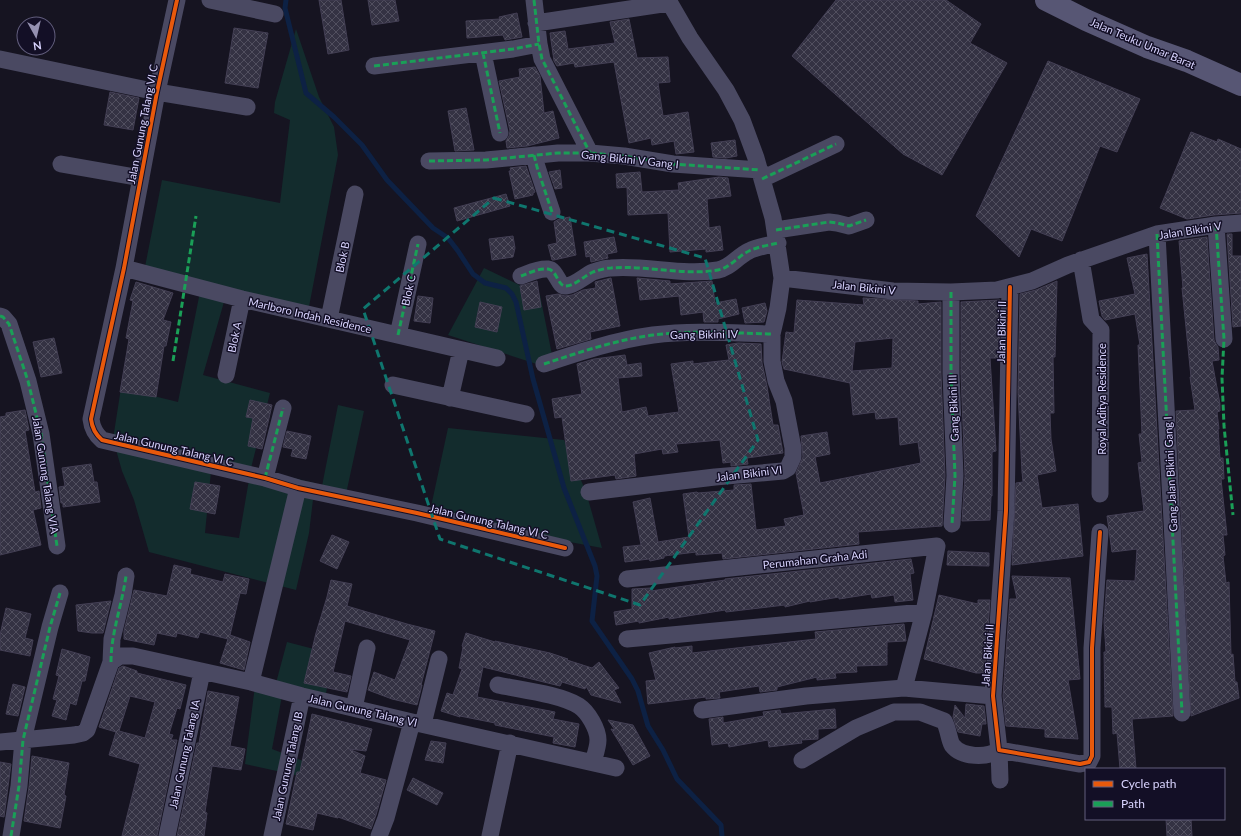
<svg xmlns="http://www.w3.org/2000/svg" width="1241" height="836" font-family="Lato,sans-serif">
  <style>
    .green { fill: #132c2d; fill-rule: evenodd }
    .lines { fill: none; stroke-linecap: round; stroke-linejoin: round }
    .stream { stroke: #0d2144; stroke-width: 5 }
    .building { fill: url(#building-cross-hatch); stroke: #433f54; fill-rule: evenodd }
    .street { stroke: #4a4962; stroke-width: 17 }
    .secondary { stroke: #575674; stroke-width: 22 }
    .quiet { stroke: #1a9f57; stroke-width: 3; stroke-dasharray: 6 3; stroke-linecap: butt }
    .cycleway-casing { stroke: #130f26; stroke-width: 6 }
    .cycleway { stroke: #e8590c; stroke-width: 4 }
    .marked { fill: none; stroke: #0f766e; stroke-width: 3; stroke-dasharray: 8 5; stroke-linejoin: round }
    .labels { text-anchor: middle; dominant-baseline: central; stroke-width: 3; stroke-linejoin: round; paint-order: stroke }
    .street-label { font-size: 11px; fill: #d9d4ff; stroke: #130f26 }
  </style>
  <defs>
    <pattern id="building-cross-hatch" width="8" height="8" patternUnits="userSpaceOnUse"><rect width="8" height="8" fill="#343243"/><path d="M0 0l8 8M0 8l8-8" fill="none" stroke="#514f5f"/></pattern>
  </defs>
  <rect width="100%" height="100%" fill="#161421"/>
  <path class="green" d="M296,29L319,97L334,127L338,155L308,312L228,288L203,375L270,393L251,468L315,483L309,533L296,590L149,552L134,500L122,471L113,439L121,388L178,402L202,282L144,272L162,180L280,203L290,120L274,113L275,102ZM212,461L251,468L239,538L205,533Z
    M484,268L540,295L555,370L448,335Z
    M338,405L364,411L346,494L322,486Z
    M448,428L564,440L586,492L602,548L429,516Z
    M287,642L333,654L325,699L284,685L272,749L311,764L304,777L245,764L256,678L276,683Z"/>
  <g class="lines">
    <path class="stream" d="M286,0L285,8L306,93L334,117L362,145L387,180L433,228L448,238L458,251L473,274L485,283L506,288L512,294L516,302L533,379L564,488L595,566L597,576L592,621L632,679L638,691L648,726L663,750L677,779L721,825L722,836"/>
  </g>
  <path class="building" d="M319,0H341L349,50L328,54Z
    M368,0H395L399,21L372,25Z
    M836,0H946L981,24L970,43L1007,63L942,175L903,154L792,56Z
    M517,13L522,37L505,40L503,35L467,38L466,21L500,19L499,17Z
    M629,19L637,58L668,57L670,82L658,83L663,116L688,112L694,152L676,154L674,141L652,145L651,138L629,143L614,62L575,67L574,63L557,66L554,61L550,33L565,31L568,49L615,43L610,22Z
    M234,28L268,33L258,88L225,83Z
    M1048,61L1140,99L1117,152L1100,146L1062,241L1031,229L1019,257L976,216Z
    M535,67L540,76L544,113L553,111L559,138L527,146L507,148L506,141L509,136L510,131L499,81L520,77L519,69Z
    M110,92L139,98L133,130L104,125Z
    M466,108L474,150L455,151L448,111Z
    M1191,132L1217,142L1218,139L1241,149V213L1214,215L1187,219L1160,208Z
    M735,140L737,156L726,158L713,157L711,143Z
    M526,166L535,192L533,193V195L515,199L509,171H511L510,168Z
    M560,170L562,188L555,189L549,172Z
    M640,172L642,192L679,190L678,183L719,177L728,178L731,196L707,199L709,228L720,226L723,250L706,252V249L670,252L668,213L628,215L627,187L617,188L616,174Z
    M506,194L510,206L457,221L454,208Z
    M570,217L576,255L554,260H552L548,245L557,243L554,222L559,219Z
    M1227,234H1232V256H1241V326L1233,327Z
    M513,236L515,248L513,257L492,260L489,239Z
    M614,237L617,252L607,254L608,258L591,262L590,256L586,257L584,242Z
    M1207,237L1214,340L1216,344L1218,347L1219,360L1212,361L1220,404V411L1217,412L1219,429H1218L1220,458H1223L1224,479H1221L1227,535H1223L1225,555L1223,556L1226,583L1229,582L1231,655L1233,654L1235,682H1237L1239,698L1191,716L1176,411L1195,410L1190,377H1191L1182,288H1183L1179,241Z
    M1147,254L1173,716L1132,719L1136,769H1120L1117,733L1113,734L1112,707H1105L1104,652H1106L1104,622L1107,580L1135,581L1137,549L1112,552L1107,516L1144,511L1138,463L1142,462L1139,434H1142L1138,345H1140L1135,314L1105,320L1102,316L1099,301L1135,294L1127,258Z
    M611,278L620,326L590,332L591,339L557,349L546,296L558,294L565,296L572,295L583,290L596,288L595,282Z
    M637,278L670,281V284L712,281L715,303L736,299L739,314L718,319V322H704L703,312L681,315L679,296L640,300Z
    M537,281L541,307L524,310L520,286Z
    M1057,281L1055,357H1053L1054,413H1050L1051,439L1056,471L1037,475L1042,508L1078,504L1083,556L1012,565L1016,483L1023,482L1022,472L1018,392L1020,294L1036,290Z
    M136,282L173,293L163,320L171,322L166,346H164L156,397L120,392L129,339L126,338L133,301L130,300Z
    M418,296L433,298L430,323L414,321Z
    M863,298L918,301V304L941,302V374L945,476L942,526L858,532L859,544L723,559L722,553L696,555V552L664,556V558L650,561L649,559L625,562L623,547L641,545L633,502L650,498L658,542L689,537L683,494L697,492L698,493L734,490V485L751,484L756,530L786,526L784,519L804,515L796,473L803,457L801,436L827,432L830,454L815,457L820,483L921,463L918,442L900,445L898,417L876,419L875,412L853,415L850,383L784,369L782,362L786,332L794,333L797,300L864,305ZM893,338L892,368L852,371L855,342Z
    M1000,300L999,358H990L996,451L992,452V496H991L990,520L962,521L965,476L961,374V302Z
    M480,302L502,307L497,332L475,327Z
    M765,303L767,311L764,322L745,323L742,308Z
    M54,338L62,373L41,377L33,342Z
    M738,343L761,344L762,363L767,386L773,425H778L783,453L747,458L748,464L731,466V462L723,463L720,440L676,444L678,452L663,454L662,449L634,454L636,476L616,479L615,475L571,481L562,417L555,418L552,399L582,394L577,364L594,359L625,355L627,365L641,363L642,376L618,378L622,412L646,407L648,416L679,412L671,364L693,361V364L729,360L726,345Z
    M250,400L272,405L262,449L248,446L253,418L246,417Z
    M25,410L29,430L25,431L35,492L39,491L41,508L33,510L41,545L0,555V417L6,416V413Z
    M287,431L311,436L306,459L291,456L293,449L283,447Z
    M91,464L94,482H97L100,502L63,507V503H61L59,487L65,486L62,468Z
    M195,482L220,486L215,514L190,509Z
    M332,535L349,542L337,569L320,561Z
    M948,551L989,553V566L947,565Z
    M911,559L914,573L910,574L913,600L895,602L894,595L872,598L871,594L839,599V597L810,602V601L785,607V605L726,612L725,610L669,619V617L639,623V621L616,625L614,612L632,609V589L651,588V591L725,580V579Z
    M174,565L191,569L190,574L223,582L225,574L249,579L246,594L240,593L230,635L250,642L244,670L220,663L228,639L200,632L198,638L177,633L176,637L157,633L154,645L124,639V631L134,590L167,596Z
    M1012,576L1070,578L1080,679L1068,680L1078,739L1045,737V729L1006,726L1003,696L1010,599H1017Z
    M331,580L352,584L347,606L407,624L435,631L421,685H422L417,705L392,699L368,690L374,672L395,680L410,640L345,621L333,672L351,676L347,692L304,683L316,633L327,597Z
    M939,595L978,604V600H990L985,673H976L924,659Z
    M111,601L103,633H92L78,631L76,605Z
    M6,608L31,614L25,638L33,640L30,656L0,650V635Z
    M904,624L906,641L887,642V665L856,666L857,672L835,673L836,678L817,680V677L777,687V690L760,692L759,686L719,692L720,698L706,699V697L648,704L646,681L656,680L649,653L675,647V648L692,646V653L816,639L815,632Z
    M466,633L495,642V641L550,653L568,659L567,660L592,668L599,662L619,688L614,690L621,703L591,695L586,686L585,689L562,682L560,686L483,667L477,697L555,712L553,719L579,724L575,747L553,743L554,737L495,725V723L460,716V717L441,711L447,693L453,695L462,669L459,668L463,647L462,646Z
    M62,649L90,657L85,681H82L76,705L70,703L66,720L52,716L57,700L53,699L59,676L56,675Z
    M123,666L137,671V673L186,685L180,709L177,708L169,734L173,735L171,740H177L157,836H122L140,764L109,755L116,732L99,727L119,668ZM130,696L155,702L145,738L119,731Z
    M13,684L25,687L18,716L6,714Z
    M208,691L239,697L230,746L245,749L241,770L212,766L205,812L207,813L204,836H177L197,743H199Z
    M966,704L984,706L986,724H982L980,736L958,732L953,717L955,705L965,718Z
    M835,709L836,728L818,729V739L801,740L802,743L769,747L768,740L729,747L728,743L712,745L709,719L723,717V723L764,716L763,712L780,710L781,714Z
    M312,714L372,729L366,751L349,749L365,756L360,773L386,780L376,815L371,829L338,817V818L317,813L313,830L286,824L297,772H300Z
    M608,720L633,725L650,756L633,765L611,729L615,730Z
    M431,741L446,743L443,763L425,760Z
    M32,756L69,763L64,795L66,796L60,828L24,821L29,787Z
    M0,762L11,764L4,817L0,816Z
    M413,778L443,793L437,805L407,790Z
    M1166,819H1191L1192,836H1167Z"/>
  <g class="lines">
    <path class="street" d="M177,0L157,92L124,268L91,419C92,428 95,434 102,440L265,478L298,488L417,513L565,548
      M210,0L275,14
      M534,0L539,44L542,59L590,153
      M536,23L669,3
      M483,53L500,133
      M0,59L157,92L247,107
      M374,66L513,49L539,44
      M534,155L537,167L552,212
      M429,161L486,160L558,153H590L624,156L673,164L760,170
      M61,164L141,178
      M762,179L836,144
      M1216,225L1224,339
      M776,230L829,222L837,223L849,226L866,220
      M1157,234L1182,713
      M1081,260L1091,319L1101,330L1100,494
      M124,268L242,299L497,358
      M521,276C529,273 539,268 548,269C557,270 558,287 566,286C576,285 584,276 593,272C599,270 606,268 611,268C647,265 683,276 718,270C730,268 738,256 749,251C757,247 769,245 778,243
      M782,278L893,291L951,292L997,290L1032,281L1068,265L1157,234L1216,225L1241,223
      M1010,287L1006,511L993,696L999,750L1080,764L1089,762L1092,756V648L1100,532
      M951,292V374L955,476L952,524
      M0,316L3,317L9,324L28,381L41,434L57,546
      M329,319L355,194
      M398,335L418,244
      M544,364C580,352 616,340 653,335C692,330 732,333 772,334
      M226,375L242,299
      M393,385L526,414
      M450,398L461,350
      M265,478L283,408
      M589,492L715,477L783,471L788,468L793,457V448L784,401L776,381L772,361V334L778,308L782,278L773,218L756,158L742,120L726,90L690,38L668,0
      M627,579L937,546L924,612L904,688
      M627,639L924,612
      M111,662L120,656H133L251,682L302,696L412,722L616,768
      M251,682L298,488
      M498,685C521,690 559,694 579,706C588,712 598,729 598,740C598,747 595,755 593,762
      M354,708L367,648
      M702,710L806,696L904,688L993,696
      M423,724L439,659
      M0,742L74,735L83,733L87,730L111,662L112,639L123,595L126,576
      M999,750L1000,780
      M802,760L856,728L894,712H920L944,721C948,727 949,740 952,745C962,758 987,758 999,750
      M11,836L19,786L23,740L50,627L60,593
      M167,836L202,672
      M272,836L302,696
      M379,836L386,818L412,722
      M490,836L510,743"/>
    <path class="secondary" d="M1046,0L1086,20L1147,47L1187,61L1241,85"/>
    <path class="quiet" d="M534,0L539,44L542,59L590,153
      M483,53L500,133
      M374,66L513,49L539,44
      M534,155L537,167L552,212
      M429,161L486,160L558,153H590L624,156L673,164L760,170
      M762,179L836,144
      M1216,225L1224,339L1222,378L1224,426L1233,515
      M776,230L829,222L837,223L849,226L866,220
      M1157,234L1182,713
      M521,276C529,273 539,268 548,269C557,270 558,287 566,286C576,285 584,276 593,272C599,270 606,268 611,268C647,265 683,276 718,270C730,268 738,256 749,251C757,247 769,245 778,243
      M951,292V374L955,476L952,524
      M0,316L3,317L9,324L28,381L41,434L57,546
      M398,335L418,244
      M173,361L196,216
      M544,364C580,352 616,340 653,335C692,330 732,333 772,334
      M265,478L283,408
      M111,662C111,633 122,605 126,576
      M11,836L19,786L23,740L50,627L60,593"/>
    <defs>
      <path id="cycleway" d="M177,0L157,92L124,268L91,419C92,428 95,434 102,440L265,478L298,488L417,513L565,548
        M1010,287L1006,511L993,696L999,750L1080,764L1089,762L1092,756V648L1100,532"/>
    </defs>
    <use href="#cycleway" class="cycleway-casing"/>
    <use href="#cycleway" class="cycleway"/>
  </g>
  <path class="marked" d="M494,198L705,258L758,440L640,605L440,539L363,309Z"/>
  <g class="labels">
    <g class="street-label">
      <text transform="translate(1143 43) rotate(23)">Jalan Teuku Umar Barat</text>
      <text transform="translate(142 124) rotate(-79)">Jalan Gunung Talang VI C</text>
      <text transform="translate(630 159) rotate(6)">Gang Bikini V Gang I</text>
      <text transform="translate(1190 230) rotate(-9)">Jalan Bikini V</text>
      <text transform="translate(342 257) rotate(-78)">Blok B</text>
      <text transform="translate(864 287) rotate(6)">Jalan Bikini V</text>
      <text transform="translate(408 290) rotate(-78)">Blok C</text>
      <text transform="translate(310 315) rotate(13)">Marlboro Indah Residence</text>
      <text transform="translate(1001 332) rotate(-89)">Jalan Bikini II</text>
      <text transform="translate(704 334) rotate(-1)">Gang Bikini IV</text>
      <text transform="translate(234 337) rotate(-78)">Blok A</text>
      <text transform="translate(1101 399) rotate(-90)">Royal Aditya Residence</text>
      <text transform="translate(953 408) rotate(-92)">Gang Bikini III</text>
      <text transform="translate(174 448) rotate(13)">Jalan Gunung Talang VI C</text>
      <text transform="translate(749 473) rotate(-7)">Jalan Bikini VI</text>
      <text transform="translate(1170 474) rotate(-93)">Gang Jalan Bikini Gang I</text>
      <text transform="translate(46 475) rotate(81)">Jalan Gunung Talang VIA</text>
      <text transform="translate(489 521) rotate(13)">Jalan Gunung Talang VI C</text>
      <text transform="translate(815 559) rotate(-6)">Perumahan Graha Adi</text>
      <text transform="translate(987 655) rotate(-86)">Jalan Bikini II</text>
      <text transform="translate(363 710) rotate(13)">Jalan Gunung Talang VI</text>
      <text transform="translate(184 754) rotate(-78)">Jalan Gunung Talang IA</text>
      <text transform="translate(287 766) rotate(-78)">Jalan Gunung Talang IB</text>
    </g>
  </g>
  <rect x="1085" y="768" width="140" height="52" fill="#130f26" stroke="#625e7d"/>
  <rect x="1093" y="781" width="20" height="6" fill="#e8590c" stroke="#625e7d"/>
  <text x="1121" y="788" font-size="12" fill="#d9d4ff">Cycle path</text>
  <rect x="1093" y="801" width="20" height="6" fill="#1a9f57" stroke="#625e7d"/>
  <text x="1121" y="808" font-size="12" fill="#d9d4ff">Path</text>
  <g transform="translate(36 36) rotate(172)"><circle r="19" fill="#130f26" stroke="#625e7d"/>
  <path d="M0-3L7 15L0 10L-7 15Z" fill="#9591b1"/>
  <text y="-6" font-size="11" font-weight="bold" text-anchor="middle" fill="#d9d4ff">N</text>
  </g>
</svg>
